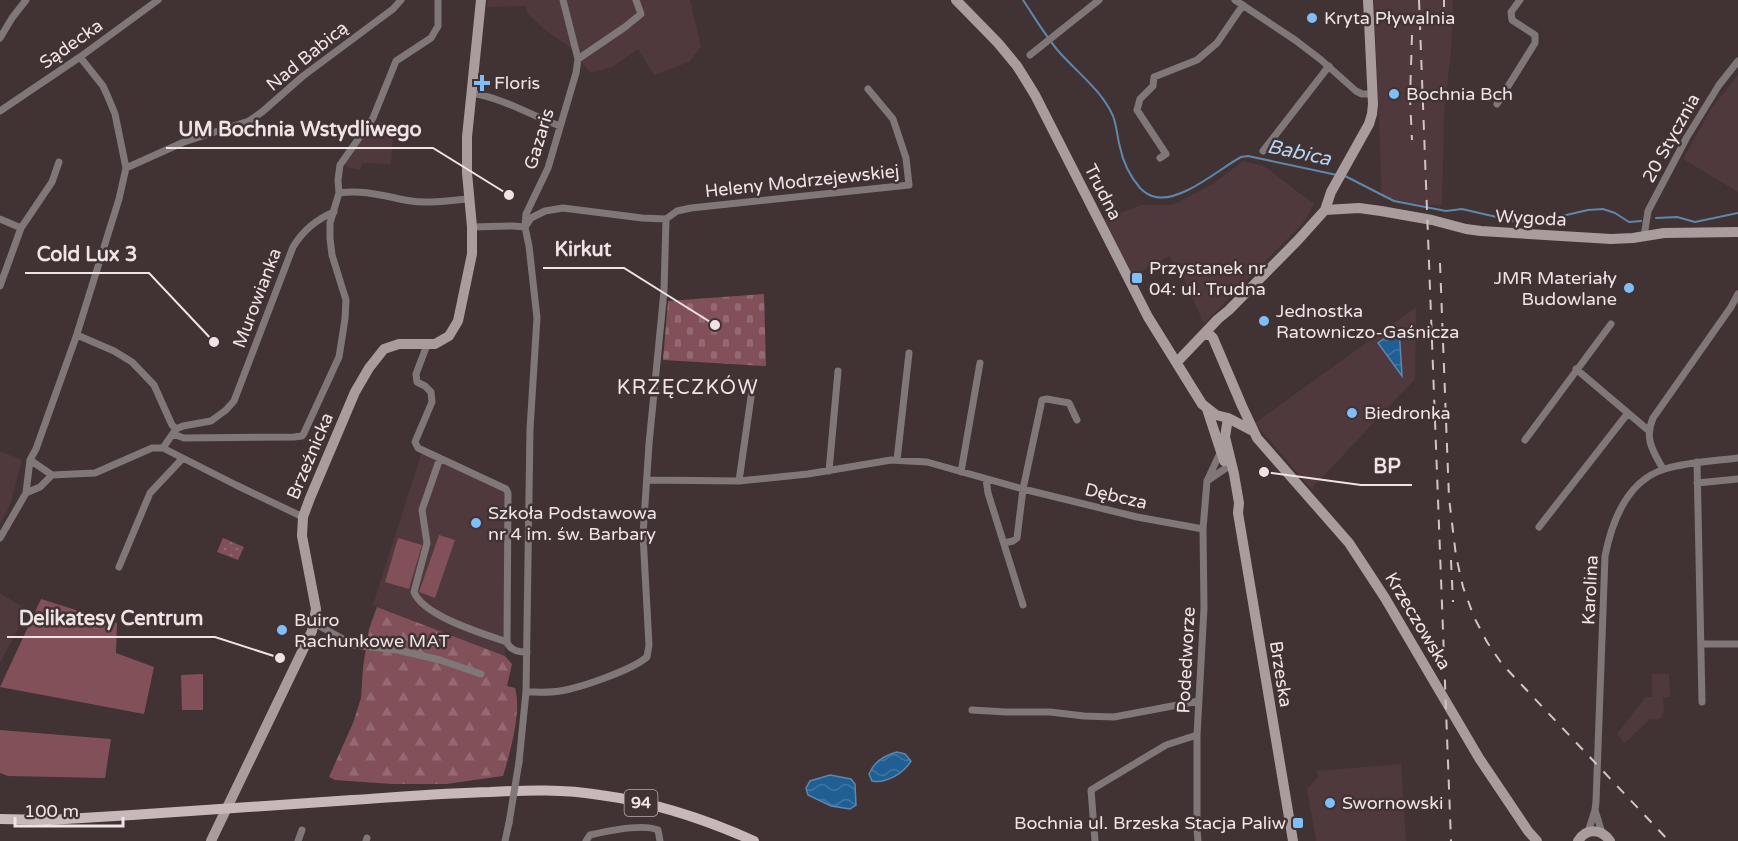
<svg xmlns="http://www.w3.org/2000/svg" width="1738" height="841" font-family="'Varela Round',sans-serif">
  <style>
    .built { fill: #50393d }
    .forest { fill: url(#forest-firs) }
    .cemetery { fill: url(#cemetery-stones) }
    .park { fill: url(#park-dots) }
    .garden { fill: #825059 }
    .water { fill: url(#water-waves); stroke: #5e87ac; stroke-width: 1.5 }
    .lines { fill: none; stroke-linecap: round; stroke-linejoin: round }
    .stream { stroke: #5e87ac; stroke-width: 2 }
    .street { stroke: #807778; stroke-width: 7 }
    .secondary { stroke: #a99c9d; stroke-width: 10 }
    .primary { stroke: #c9b8ba; stroke-width: 10 }
    .rail { stroke: #d0c4c5; stroke-width: 2; stroke-dasharray: 10 10; stroke-linecap: butt }
    .street-bridge { stroke: #807778; stroke-width: 7 }
    .primary-bridge { stroke: #c9b8ba; stroke-width: 10 }
    .poi-dot { fill: #7ebef9; stroke: #413234; stroke-width: 2 }
    .labels { text-anchor: middle; dominant-baseline: central; stroke-width: 5; stroke-linejoin: round; paint-order: stroke }
    .shield { fill: #413234; stroke: #bbafb0; stroke-width: 1.5 }
    .shield-label { font-size: 16px; font-weight: bold; fill: #efe4e5 }
    .poi-label { font-size: 18px; fill: #efe4e5; stroke: #413234; text-anchor: start }
    .street-label { font-size: 18px; fill: #efe4e5; stroke: #413234 }
    .water-label { font-size: 20px; font-style: italic; fill: #b5d4f3; stroke: #413234 }
    .neighbourhood-label { font-size: 20px; letter-spacing: 1.5px; fill: #efe4e5; stroke: #413234 }
    .leader { fill: none; stroke: #efe4e5; stroke-width: 2 }
    .callout-dot { fill: #efe4e5; stroke: #413234; stroke-width: 2 }
    .callout-label { font-size: 20px; text-anchor: middle; font-weight: bold; fill: #efe4e5; stroke: #413234; stroke-width: 5; stroke-linejoin: round; paint-order: stroke }
  </style>
  <defs>
    <pattern id="forest-firs" width="22" height="20" patternUnits="userSpaceOnUse" patternTransform="scale(1.5)"><rect width="22" height="20" fill="#825059"/><path d="M5 1l3.5 6h-7zM16 11l3.5 6h-7z" fill="#946971"/></pattern>
    <pattern id="cemetery-stones" width="16" height="16" patternUnits="userSpaceOnUse" patternTransform="scale(1.5)"><rect width="16" height="16" fill="#825059"/><path d="M2 7V4a2 2 0 0 1 4 0v3zM10 15v-3a2 2 0 0 1 4 0v3z" fill="#946971"/></pattern>
    <pattern id="park-dots" width="8" height="8" patternUnits="userSpaceOnUse" patternTransform="scale(1.5)"><rect width="8" height="8" fill="#825059"/><path d="M2 2h.1M6 6h.1" fill="none" stroke="#946971" stroke-width="1.8" stroke-linecap="round"/></pattern>
    <pattern id="water-waves" width="16" height="10" patternUnits="userSpaceOnUse" patternTransform="scale(1.5)"><rect width="16" height="10" fill="#205f94"/><path d="M0 5q4-4 8 0t8 0" fill="none" stroke="#4176a3"/></pattern>
  </defs>
  <rect width="100%" height="100%" fill="#413234"/>
  <path class="built" d="M488,0H690L701,47L689,62L654,75L638,49L612,67L590,73L571,48L544,29L528,14L525,6L487,7Z
    M1374,0H1453L1451,50L1444,114L1442,205H1425L1382,198Z
    M1738,75V192L1683,159L1711,109Z
    M373,121L387,124V137H393L391,164L362,163L360,170L347,167L344,163Z
    M1243,161L1264,166L1314,204L1304,222L1204,324L1183,277L1169,256L1131,277L1102,220L1141,205H1173L1214,183Z
    M1416,307L1415,379L1311,489L1255,423Z
    M423,448L506,486L505,656L373,605Z
    M0,451L22,460L10,505L0,524Z
    M0,593L28,610L0,663Z
    M1652,674H1669L1670,697L1663,698L1664,713L1659,719H1650L1625,743L1617,734L1646,697H1652Z
    M1401,764L1406,841H1316L1307,789L1318,777L1317,771Z"/>
  <path class="forest" d="M377,607L505,656L512,664L507,686L515,688C522,711 510,753 503,776L446,784H392L335,780L329,777L353,723L361,698L363,667L369,629Z"/>
  <path class="cemetery" d="M764,294L766,366L663,360L668,301Z"/>
  <path class="park" d="M223,538L244,547L238,560L217,552Z"/>
  <path class="garden" d="M439,535L455,540L435,598L419,592Z
    M398,538L422,545L409,589L385,582Z
    M41,599L117,623L116,653L154,667L144,714L0,687Z
    M203,674V710H182L181,675Z
    M0,730L111,739L105,778L8,776L0,773Z"/>
  <path class="water" d="M1399,328L1402,376L1378,343Z
    M897,752L905,754L911,761C904,773 886,784 872,781L869,774C874,762 885,755 897,752Z
    M830,775L851,779L855,784L856,805L850,809L831,806L808,795L806,788L810,781Z"/>
  <g class="lines">
    <path class="stream" d="M1023,0C1035,18 1046,37 1060,53C1078,73 1102,91 1113,116C1117,126 1117,137 1120,147C1123,163 1130,176 1140,188C1144,192 1150,196 1156,197C1182,202 1219,169 1241,157L1248,156L1337,175
      M1345,176L1394,201L1446,211L1462,209L1514,221L1536,222L1588,210L1603,209L1615,213L1629,222L1641,221
      M1656,218L1677,217L1695,222L1738,213"/>
    <path class="street" d="M1235,0L1295,40L1320,59L1356,91L1362,94H1373
      M0,38L12,18L26,0
      M1030,55L1099,0
      M578,59L625,27L641,14L636,0
      M471,93C503,98 530,115 560,126
      M1497,104L1535,43V35L1512,20L1511,12L1520,0
      M0,111L80,57L158,0
      M1263,151L1329,66
      M1160,158L1166,154L1137,110L1140,99L1153,86L1154,77L1197,60L1217,43L1243,5
      M126,168L184,142L249,121L262,112L303,76L393,9L401,0
      M339,193L338,180L340,165L373,118L396,61L431,38L438,26V0
      M0,219L21,228
      M666,219L677,211L691,208L909,185L906,158L893,119L868,89
      M472,227L513,226L525,227
      M525,227L531,218L545,211L563,208L642,218L666,219
      M1644,236L1648,211L1687,137L1719,85L1738,61
      M0,286L21,228L52,182L59,162
      M77,335L114,351L132,362L154,385L172,425L176,429
      M427,345L416,374L417,382L425,386L431,392L432,402L415,442L418,448L506,489L508,493L507,642C510,651 519,652 527,652
      M1576,369L1648,430
      M173,434L184,438L294,437L302,436L304,433L339,357L345,319L346,300L332,255L330,238V223L339,193C364,189 387,197 411,201C429,204 450,200 469,199
      M1525,440L1611,324
      M163,448L176,429L183,426L211,421L226,410L234,401L293,247C302,232 317,219 334,212
      M440,458L422,510L427,543L414,592C423,616 484,634 507,642
      M897,460L909,353
      M1697,462L1702,702
      M1663,469C1653,451 1644,439 1653,418L1731,307L1738,294
      M829,471L838,371
      M961,472L980,363
      M52,475L95,473L152,448H163L236,485L303,517
      M986,479L988,493L1023,605
      M647,480L739,481L808,474L891,460L927,462L1023,489L1137,517L1203,529
      M739,481L753,383
      M1207,481L1226,468L1232,462
      M1697,483L1738,479
      M26,493L40,487L52,475L30,460
      M1539,527L1628,413
      M0,538L26,493L30,460L36,449L76,337L119,199L126,168L115,114L108,97L103,86L80,57
      M1004,543L1013,541L1017,538L1023,489L1042,400L1047,399L1069,403L1077,420
      M119,567L150,493L182,459
      M314,623L354,645L398,650L440,660L481,674
      M1701,644H1738
      M526,692C537,692 549,693 560,691C580,688 632,670 647,657L649,645L643,535L649,444L664,291L666,219
      M972,710L1006,712H1050L1084,716L1114,717L1199,701
      M519,762L526,692L530,429L537,318L529,246L525,227L526,214L548,168L576,73L578,59L563,0
      M1595,810L1602,833
      M1588,832L1595,810L1596,802L1605,556C1612,521 1628,480 1665,469C1688,462 1714,461 1738,458
      M298,841L302,830
      M366,841L367,838
      M505,841L509,823
      M586,841L590,835C607,831 642,823 658,830L660,841
      M1095,841L1091,790L1166,745L1197,735
      M1198,841L1197,830V735L1204,608L1203,529L1207,481L1221,451"/>
    <path class="secondary" d="M956,0L998,43L1017,66L1035,95L1148,317L1202,404L1216,415L1228,418L1253,431
      M1325,210L1359,208L1381,211L1432,220L1466,229L1481,231L1611,239L1633,238L1664,233L1738,232
      M1203,335H1210L1213,338L1242,406L1257,438L1349,543L1385,598L1479,758L1528,831L1537,841
      M1177,362L1218,319L1229,310L1298,240L1325,210L1331,192L1369,124L1372,114L1373,104L1368,0
      M1207,409L1224,461
      M1228,418L1225,437L1234,474L1239,503L1238,513L1293,841
      M211,841L312,631L316,609L302,536L303,517L310,498L355,392L369,368L384,349L399,344H435L449,336L458,321L472,254V227L467,173V137L481,0
      M1578,841C1586,828 1601,828 1610,841"/>
    <path class="primary" d="M352,800C398,797 444,793 490,792C527,790 564,789 600,795C653,802 705,819 754,841
      M0,819L49,820L132,815"/>
    <path class="rail" d="M1419,0L1451,841
      M1444,7V0
      M1412,35L1410,98L1412,140
      M1440,263L1449,498L1456,556L1463,587L1474,617L1487,642L1502,664L1669,841
      M1451,560L1453,602"/>
    <path class="street-bridge" d="M509,823L519,762"/>
    <path class="primary-bridge" d="M132,815L352,800"/>
  </g>
  <g class="poi-dot">
    <circle cx="1312" cy="18" r="6"/>
    <path d="M479 74h6v6h6v6h-6v6h-6v-6h-6v-6h6z"/>
    <circle cx="1394" cy="94" r="6"/>
    <rect x="1131" y="272" width="12" height="12" rx="3"/>
    <circle cx="1629" cy="288" r="6"/>
    <circle cx="1264" cy="321" r="6"/>
    <circle cx="1352" cy="413" r="6"/>
    <circle cx="476" cy="523" r="6"/>
    <circle cx="282" cy="630" r="6"/>
    <circle cx="1330" cy="803" r="6"/>
    <rect x="1292" y="817" width="12" height="12" rx="3"/>
  </g>
  <g class="labels">
    <rect class="shield" x="624.5" y="790" width="33" height="26" rx="4.5"/>
    <g class="shield-label">
      <text x="641" y="803">94</text>
    </g>
    <g class="poi-label">
      <text x="1324" y="18">Kryta Pływalnia</text>
      <text x="494" y="83">Floris</text>
      <text x="1406" y="94">Bochnia Bch</text>
      <text x="1149" y="268">Przystanek nr<tspan x="1149" dy="21">04: ul. Trudna</tspan></text>
      <text x="1617" y="278" text-anchor="end">JMR Materiały<tspan x="1617" dy="21">Budowlane</tspan></text>
      <text x="1276" y="311">Jednostka<tspan x="1276" dy="21">Ratowniczo-Gaśnicza</tspan></text>
      <text x="1364" y="413">Biedronka</text>
      <text x="488" y="513">Szkoła Podstawowa<tspan x="488" dy="21">nr 4 im. św. Barbary</tspan></text>
      <text x="294" y="620">Buiro<tspan x="294" dy="21">Rachunkowe MAT</tspan></text>
      <text x="1342" y="803">Swornowski</text>
      <text x="1286" y="823" text-anchor="end">Bochnia ul. Brzeska Stacja Paliw</text>
    </g>
    <g class="street-label">
      <text transform="translate(71 44) rotate(-35)">Sądecka</text>
      <text transform="translate(307 56) rotate(-39)">Nad Babicą</text>
      <text transform="translate(1671 138) rotate(-61)">20 Stycznia</text>
      <text transform="translate(539 139) rotate(-73)">Gazaris</text>
      <text transform="translate(802 181) rotate(-6)">Heleny Modrzejewskiej</text>
      <text transform="translate(1103 192) rotate(63)">Trudna</text>
      <text transform="translate(1531 218) rotate(3)">Wygoda</text>
      <text transform="translate(257 298) rotate(-69)">Murowianka</text>
      <text transform="translate(310 456) rotate(-67)">Brzeźnicka</text>
      <text transform="translate(1116 496) rotate(13)">Dębcza</text>
      <text transform="translate(1590 590) rotate(-87)">Karolina</text>
      <text transform="translate(1418 621) rotate(59)">Krzeczowska</text>
      <text transform="translate(1186 660) rotate(-87)">Podedworze</text>
      <text transform="translate(1281 674) rotate(81)">Brzeska</text>
    </g>
    <g class="water-label">
      <text transform="translate(1299 153) rotate(12)">Babica</text>
    </g>
    <g class="neighbourhood-label">
      <text x="688" y="388">KRZĘCZKÓW</text>
    </g>
  </g>
  <path class="leader" d="M509 195L433 148H166M715 325L624 268H543M214 342L149 273H25M1264 472L1361 485H1412M280 658L215 637H7"/>
  <g class="callout-dot">
    <circle cx="509" cy="195" r="6"/>
    <circle cx="715" cy="325" r="6"/>
    <circle cx="214" cy="342" r="6"/>
    <circle cx="1264" cy="472" r="6"/>
    <circle cx="280" cy="658" r="6"/>
  </g>
  <g class="callout-label">
    <text x="300" y="136">UM Bochnia Wstydliwego</text>
    <text x="583" y="256">Kirkut</text>
    <text x="87" y="261">Cold Lux 3</text>
    <text x="1387" y="473">BP</text>
    <text x="111" y="625">Delikatesy Centrum</text>
  </g>
  <path d="M15 817v9h108v-9" fill="none" stroke="#efe4e5" stroke-width="3"/>
  <text x="24" y="817" font-size="18" fill="#efe4e5" stroke="#413234" stroke-width="4.5" paint-order="stroke">100 m</text>
</svg>
